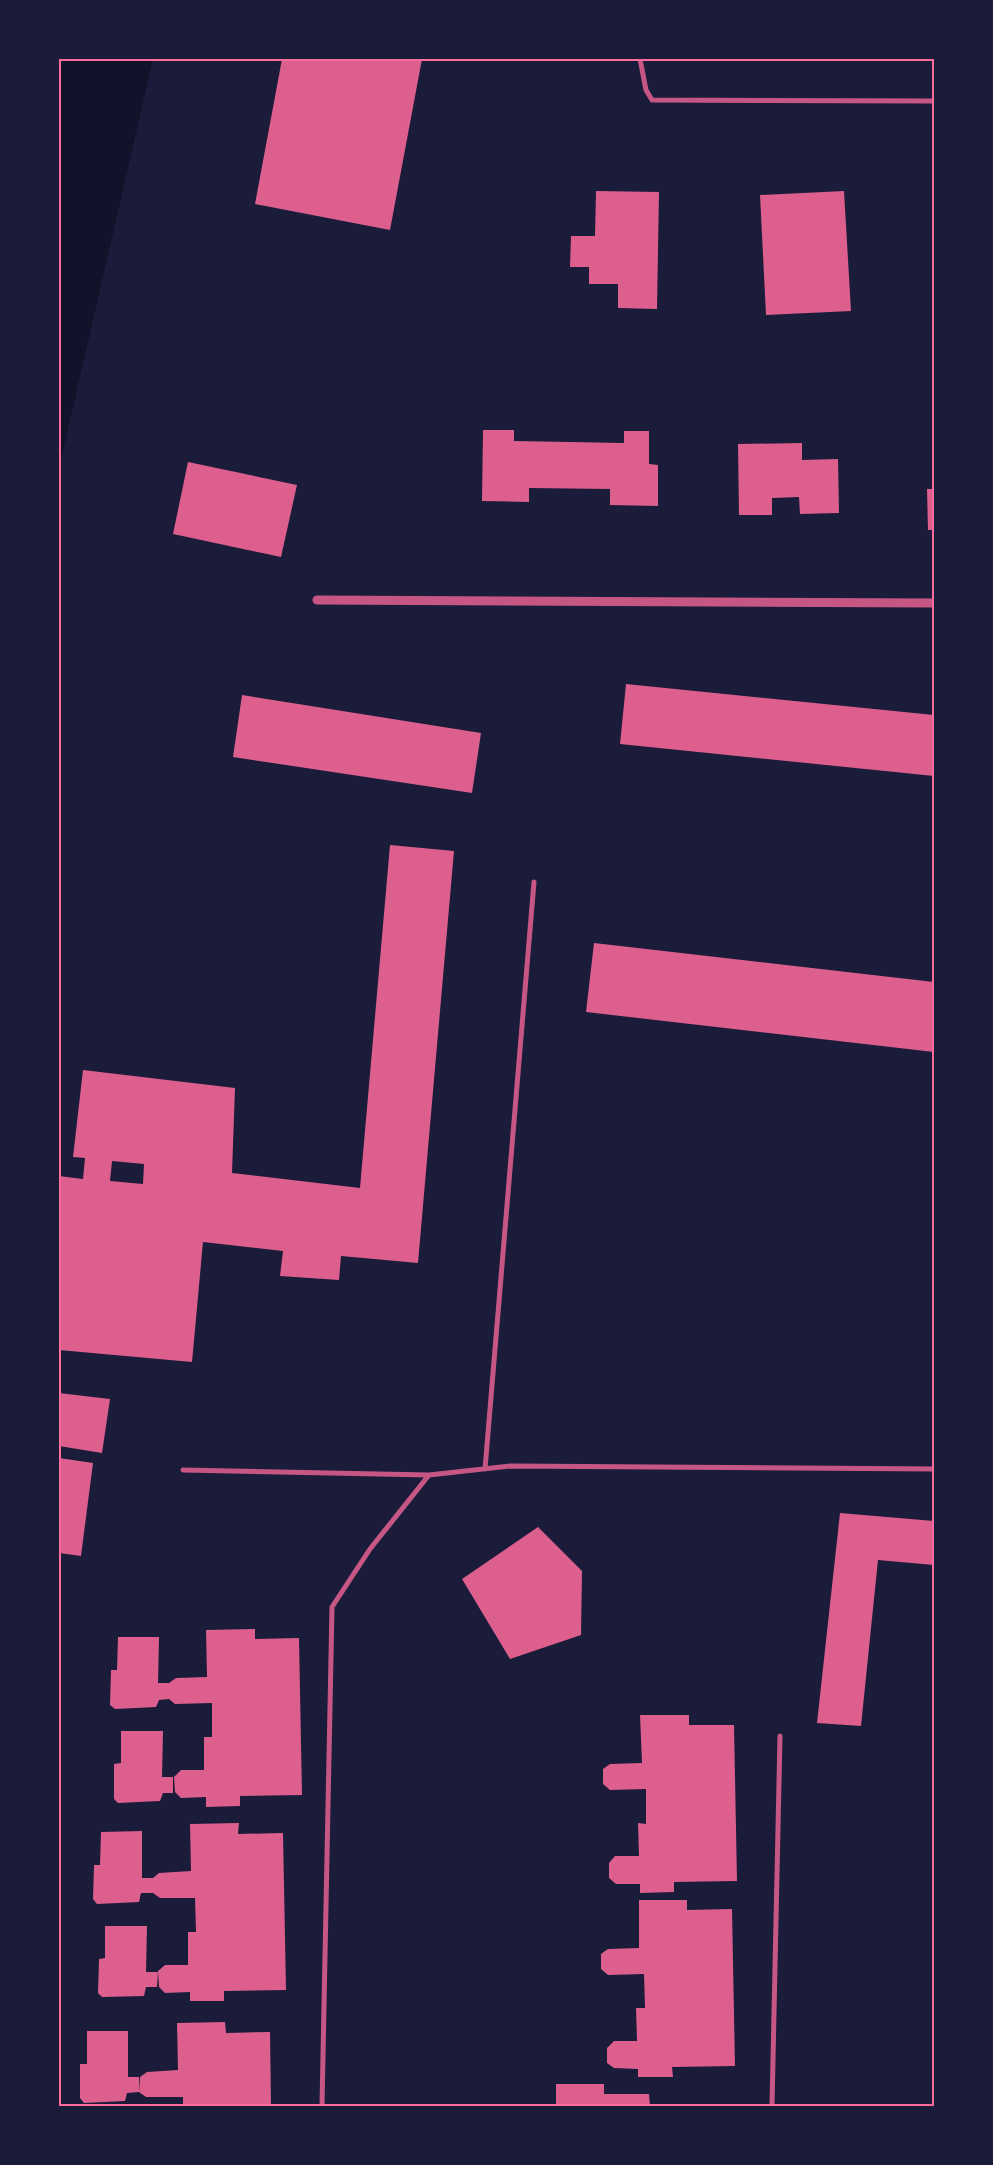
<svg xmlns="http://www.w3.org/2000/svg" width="993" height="2165" font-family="Figtree,sans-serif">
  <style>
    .water { fill: #12122b }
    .building { fill: #dd5f8e; fill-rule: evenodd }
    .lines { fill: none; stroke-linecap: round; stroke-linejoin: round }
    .minor { stroke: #c65784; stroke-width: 5 }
    .tertiary { stroke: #c65784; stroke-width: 9 }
    .neatline { fill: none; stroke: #ff6b9d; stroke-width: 2 }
  </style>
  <rect width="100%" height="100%" fill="#1b1b3a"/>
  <path class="water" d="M59,59H153L59,468Z"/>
  <path class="building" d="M282,59H422L390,230L255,204Z
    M596,191L659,192L657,309L618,308V284H589V267H570L571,236H595Z
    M844,191L851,311L766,315L760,195Z
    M483,430H514V441L624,443V431H649V464L658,465V506L610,505V489L529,488V502L482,501Z
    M802,443V460L838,459L839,513L800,514L799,497L772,498V515H739L738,444Z
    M188,462L297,485L281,557L173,534Z
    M927,489H934V530H928Z
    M626,684L934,715V776L620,744Z
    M242,695L481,733L472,793L233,757Z
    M390,845L454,851L418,1263L341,1256L339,1280L280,1276L283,1251L203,1242L192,1362L59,1350V1176L83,1179L85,1158L73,1157L83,1070L235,1088L232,1173L360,1188ZM112,1161L144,1164L143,1184L110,1181Z
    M594,943L934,982V1052L586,1012Z
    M59,1393L110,1399L102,1453L59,1446Z
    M59,1458L93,1463L81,1556L59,1553Z
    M840,1513L934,1521V1565L878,1560L861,1726L817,1723Z
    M538,1527L582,1571L581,1635L510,1659L462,1579Z
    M255,1629V1639L299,1638L302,1795L240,1796V1806L206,1807V1797L181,1798L175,1792L174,1777L181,1770H204V1737H212V1703L175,1704L169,1699L159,1700L156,1707L115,1709L110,1705L111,1670H117L118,1637H159L158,1683H169L176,1678L207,1677L206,1630Z
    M640,1715H689V1725H734L737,1881L674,1882V1892L640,1893V1884H616L609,1878V1863L615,1856H639L638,1823L646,1824V1789L610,1790L603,1784V1769L610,1764L642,1763Z
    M121,1731H163L162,1777H173V1793H163L160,1801L118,1803L114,1799V1764L121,1763Z
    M239,1823L238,1834L283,1833L286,1990L224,1991V2001H190V1992L165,1993L159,1987L158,1971L165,1965H188V1932H196L195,1898H160L153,1893H141L139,1902L97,1904L93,1899L94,1865H100L101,1832L142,1831V1878H153L159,1873L191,1871L190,1824Z
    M639,1900H687V1910L732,1909L735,2066L672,2067L673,2077H638V2069L614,2068L607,2063V2048L614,2041H637L636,2008H645L644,1974L608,1975L601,1969V1954L608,1949L639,1948Z
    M105,1926H147L146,1972H158L157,1987H146L144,1996L102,1997L98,1993L99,1959L105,1958Z
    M225,2022L226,2033L270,2032L271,2106H183V2097H146L139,2092L140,2077L147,2072L178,2070L177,2023Z
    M87,2031H128V2077H139V2092L127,2093L125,2101L84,2103L80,2098V2064H87Z
    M556,2084H604V2094H649L650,2106H556Z"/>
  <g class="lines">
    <path class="minor" d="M640,59L646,90L652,100L934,101
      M485,1469L534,882
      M183,1470L429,1475
      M322,2106L332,1607L370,1549L429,1475L511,1466L934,1469
      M772,2106L780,1736"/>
    <path class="tertiary" d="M317,600L934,603"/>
  </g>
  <rect width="993" height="2165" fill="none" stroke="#1b1b3a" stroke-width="120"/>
  <rect x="60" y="60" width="873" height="2045" class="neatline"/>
</svg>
